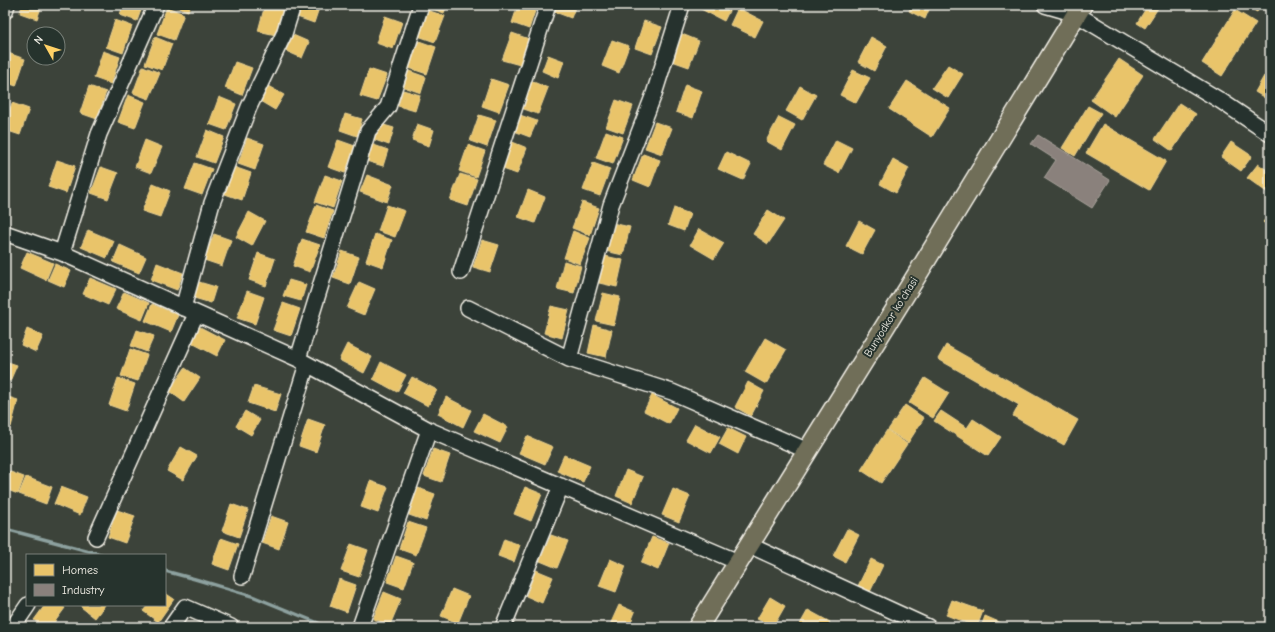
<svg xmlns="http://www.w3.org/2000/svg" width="1275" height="632" font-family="'Comic Neue',sans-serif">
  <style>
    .homes { fill: #e9c46a; stroke: #ecd290 }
    .industry { fill: #8a817c; stroke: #aaa39c }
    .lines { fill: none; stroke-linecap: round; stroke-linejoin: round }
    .stream { stroke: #8da19f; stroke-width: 3.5 }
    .minor-casing { stroke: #f4f1e8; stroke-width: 18 }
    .major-casing { stroke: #f4f1e8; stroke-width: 22 }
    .minor { stroke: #26332d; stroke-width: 15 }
    .major { stroke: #706e59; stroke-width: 19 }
    .labels { text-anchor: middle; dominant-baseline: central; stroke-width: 4; stroke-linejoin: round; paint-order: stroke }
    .street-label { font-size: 11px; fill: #f4f1e8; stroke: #26332d }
  </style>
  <rect width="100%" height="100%" fill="#3c433a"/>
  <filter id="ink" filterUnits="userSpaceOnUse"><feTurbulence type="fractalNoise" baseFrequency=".025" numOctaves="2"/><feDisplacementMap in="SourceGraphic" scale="8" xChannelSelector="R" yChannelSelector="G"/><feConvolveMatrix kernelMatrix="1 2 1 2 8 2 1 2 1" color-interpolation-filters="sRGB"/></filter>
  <g filter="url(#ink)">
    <path class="homes" d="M22,5H42L37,19L20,13Z
      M123,5H143L137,21L120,15Z
      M171,5H191L188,11Z
      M265,5H271L283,8L276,35L258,31Z
      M301,5H320L314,23L297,17Z
      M427,5H447L444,13L427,7Z
      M518,5H537L529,29L512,23Z
      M557,5H576L571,18L555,12Z
      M700,5H732L724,21L699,8Z
      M912,5H931L925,19L909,11Z
      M1148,5H1160L1145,28L1137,23Z
      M1245,5H1261L1257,12Z
      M167,7L184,14L174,40L157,34Z
      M738,8L763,21L755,37L730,25Z
      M427,10L445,16L435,42L418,36Z
      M1235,10L1256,23L1222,76L1202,63Z
      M385,16L402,22L393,49L376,43Z
      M115,20L132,26L123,53L106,47Z
      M644,21L662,27L652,54L635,48Z
      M512,33L529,39L520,65L502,60Z
      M682,34L699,41L689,67L672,61Z
      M293,35L309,42L302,58L286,51Z
      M155,37L172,44L162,70L145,64Z
      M871,37L887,46L874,71L858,62Z
      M612,40L629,46L619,73L602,66Z
      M419,41L436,47L427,74L409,68Z
      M103,51L120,57L111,84L94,78Z
      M8,53L25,59L16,86L5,82V62Z
      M548,55L564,61L558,78L542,71Z
      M1119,59L1143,75L1115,117L1091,100Z
      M235,62L252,68L242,95L225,88Z
      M948,65L963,74L948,98L932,88Z
      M143,66L160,73L149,99L133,93Z
      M369,69L387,75L377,101L360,96Z
      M853,70L870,78L856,103L840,95Z
      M409,71L426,77L421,93L404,87Z
      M1264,76L1270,80V101L1255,92Z
      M491,79L509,85L499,112L482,106Z
      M531,81L548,88L538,114L521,108Z
      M907,81L950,108L932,137L889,109Z
      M685,85L702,91L693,118L676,112Z
      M89,86L106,92L97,119L80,113Z
      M268,86L284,95L275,110L260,101Z
      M800,86L816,95L802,120L786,111Z
      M403,90L420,95L415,111L398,106Z
      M128,95L145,102L135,128L118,122Z
      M219,97L236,104L226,130L209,124Z
      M616,100L633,106L623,133L606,127Z
      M12,103L29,109L20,135L5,130V123Z
      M1179,103L1196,114L1172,151L1155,139Z
      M1088,106L1101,113L1075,156L1062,148Z
      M345,114L362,119L357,136L340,130Z
      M479,115L496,120L487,147L470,141Z
      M520,115L537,121L530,137L514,131Z
      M779,117L795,125L782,150L766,141Z
      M655,122L672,128L662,154L645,148Z
      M377,123L394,128L389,145L372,139Z
      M417,124L434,130L429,146L412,140Z
      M1103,124L1166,161L1149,190L1086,153Z
      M207,130L224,137L214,163L197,157Z
      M606,131L623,137L613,164L596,158Z
      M247,138L264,144L255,170L238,164Z
      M145,140L162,147L151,173L135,167Z
      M338,140L355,146L345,173L328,167Z
      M836,140L852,148L839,173L823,165Z
      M510,141L527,148L517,174L500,168Z
      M1231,142L1252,156L1241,171L1221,157Z
      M371,144L388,150L383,166L366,161Z
      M468,145L485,151L476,177L459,171Z
      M726,152L751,164L743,180L718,169Z
      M643,154L660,160L650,187L633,180Z
      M893,159L909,168L896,193L880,184Z
      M57,160L75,166L66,193L48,187Z
      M195,163L212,169L202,195L185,189Z
      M593,163L610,169L600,196L583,190Z
      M1258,164L1270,172V190L1268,193L1247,178Z
      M101,167L118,173L108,199L91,193Z
      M234,167L251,173L242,200L225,194Z
      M460,174L477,179L468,206L450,200Z
      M325,175L342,181L333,208L315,202Z
      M367,175L393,185L387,202L360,192Z
      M153,184L170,191L160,217L142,211Z
      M528,190L545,197L535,223L518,217Z
      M582,202L599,208L590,235L572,228Z
      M316,205L333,211L324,238L306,232Z
      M387,205L405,211L395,237L378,231Z
      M674,208L690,214L684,231L668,225Z
      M768,210L784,220L768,244L753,234Z
      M249,212L265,221L252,246L236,237Z
      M1270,214V228L1263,222Z
      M859,221L875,230L862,254L846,246Z
      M612,223L630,227L623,255L605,251Z
      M699,229L724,243L714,259L690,245Z
      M88,230L114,241L107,258L81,247Z
      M573,231L590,238L580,264L564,258Z
      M214,234L231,240L222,266L204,260Z
      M375,234L392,240L383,267L366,261Z
      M302,239L320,245L310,272L293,266Z
      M482,240L499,245L490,272L473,267Z
      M120,245L146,257L139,273L113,262Z
      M342,251L359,257L350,284L333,278Z
      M27,252L53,263L46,280L20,268Z
      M258,253L275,259L266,286L249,280Z
      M605,256L623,260L617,287L599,283Z
      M564,261L581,266L574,293L557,289Z
      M157,263L183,273L177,290L151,280Z
      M55,264L71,271L64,287L48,280Z
      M90,278L116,289L108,305L83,294Z
      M289,280L306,285L301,301L283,296Z
      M199,282L216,287L211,303L194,298Z
      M359,282L375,289L364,315L347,308Z
      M247,291L264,297L255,324L237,318Z
      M124,292L149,303L142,320L116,309Z
      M603,293L620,297L614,325L596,321Z
      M283,303L300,309L291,336L273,330Z
      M152,304L178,315L171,332L145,321Z
      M551,306L569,310L562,338L544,333Z
      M594,325L612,330L606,357L588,353Z
      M200,327L225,340L217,356L192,343Z
      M27,329L43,336L36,352L21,345Z
      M137,330L154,336L147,352L131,346Z
      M765,338L786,350L766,384L745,372Z
      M347,344L372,357L364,373L339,360Z
      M946,345L1078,420L1064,445L1013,416L1019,405L938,359Z
      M130,349L147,355L138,381L121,376Z
      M5,361L17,365L10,381L5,379Z
      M381,362L406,375L397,392L373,379Z
      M185,368L200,378L184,402L169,391Z
      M412,377L437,390L428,406L403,393Z
      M118,378L135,384L126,411L109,405Z
      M925,378L949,393L933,418L909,403Z
      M748,382L764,391L751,416L735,407Z
      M254,386L281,394L275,412L248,403Z
      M652,395L677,408L669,424L644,411Z
      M5,396L18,400L11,427L5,425Z
      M446,397L471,410L463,427L438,414Z
      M905,405L924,418L908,443L888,430Z
      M245,411L260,420L251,435L236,426Z
      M941,411L967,428L973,419L1001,437L988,456L934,421Z
      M483,414L508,427L500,443L474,431Z
      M308,419L325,425L316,452L299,446Z
      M695,424L720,437L711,453L686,440Z
      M728,428L746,437L738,454L719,444Z
      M887,430L907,444L881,483L861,470Z
      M527,436L553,447L545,464L519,453Z
      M181,447L197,456L183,480L167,471Z
      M433,449L450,455L441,482L424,476Z
      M564,455L590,466L583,482L557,471Z
      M5,470L24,477L18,494L5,489Z
      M626,470L643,477L632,503L616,496Z
      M26,477L52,487L46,504L19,494Z
      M370,481L388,487L378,513L361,507Z
      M61,487L87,497L80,515L54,504Z
      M525,487L542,494L531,521L514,514Z
      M418,488L435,494L426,521L409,515Z
      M673,489L690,496L679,522L662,515Z
      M231,504L248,510L239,537L222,531Z
      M117,510L135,516L125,543L108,537Z
      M271,516L288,522L279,549L262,543Z
      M408,522L426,528L416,555L399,549Z
      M847,529L859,535L845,562L833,556Z
      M551,535L568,541L557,568L540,561Z
      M652,537L669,543L658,570L641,563Z
      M221,538L238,544L229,570L212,564Z
      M504,539L520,545L514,562L498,556Z
      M351,544L368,550L359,577L341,571Z
      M396,556L413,562L404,588L387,582Z
      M610,559L626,566L616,592L599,586Z
      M871,559L883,565L870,592L858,586Z
      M536,570L553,577L542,603L526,596Z
      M339,579L356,585L347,612L330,606Z
      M452,589L469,596L458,623L441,616Z
      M384,592L401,599L390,625L373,619Z
      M165,593L174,599L158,622L143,611L148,605H165Z
      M770,597L785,606L773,627L757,619Z
      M952,600L983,611L977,627L946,615Z
      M45,605H61L65,608L51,627H43L34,620Z
      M82,605H105L95,618L81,607Z
      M619,605L635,612L629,627H609Z
      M808,610L830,622L827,627L799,626Z
      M985,616L1008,626V627H981Z"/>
    <path class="industry" d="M1038,135L1110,180L1092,208L1044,178L1056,160L1031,144Z"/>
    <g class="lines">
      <path class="stream" d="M5,529L104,555
        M165,571L195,579L252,596L328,627"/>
      <defs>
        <path id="minor" d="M1045,5L1076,14L1221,101L1270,134
          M5,11L7,5
          M5,233L62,253L298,359L429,430L738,562
          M62,253L99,134L156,5
          M461,272L548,5
          M183,308L212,203L249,107L284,34L293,5
          M468,308L569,359L672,392L808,451
          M298,359L368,131L388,107L421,5
          M569,359L611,205L654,94L682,5
          M96,537L196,314
          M749,545L928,627
          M242,576L307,364
          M361,624L429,430
          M13,627L28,605
          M171,627L185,607L231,627
          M503,627L561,486"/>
        <path id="major" d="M698,627L912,283L1082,5"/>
      </defs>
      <use href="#minor" class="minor-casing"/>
      <use href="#major" class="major-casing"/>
      <use href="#minor" class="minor"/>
      <use href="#major" class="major"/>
    </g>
  </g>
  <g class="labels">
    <g class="street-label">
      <text transform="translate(891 317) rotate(-58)">Bunyodkor koʻchasi</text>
    </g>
  </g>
  <rect width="1275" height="632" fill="none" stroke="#26332d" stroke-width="20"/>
  <rect x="10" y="10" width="1255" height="612" fill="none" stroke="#f4f1e8" stroke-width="1.5" filter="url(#ink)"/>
  <rect x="26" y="554" width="140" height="52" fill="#26332d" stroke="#787f78"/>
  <rect x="34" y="564" width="20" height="12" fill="#e9c46a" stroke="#787f78"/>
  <text x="62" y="574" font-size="12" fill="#f4f1e8">Homes</text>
  <rect x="34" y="584" width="20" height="12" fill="#8a817c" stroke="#787f78"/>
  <text x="62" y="594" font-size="12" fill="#f4f1e8">Industry</text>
  <g transform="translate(46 46) rotate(309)"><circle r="19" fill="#26332d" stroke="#787f78"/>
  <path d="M0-3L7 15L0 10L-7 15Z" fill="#ffd166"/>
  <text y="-6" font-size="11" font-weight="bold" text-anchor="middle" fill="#f4f1e8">N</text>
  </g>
</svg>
